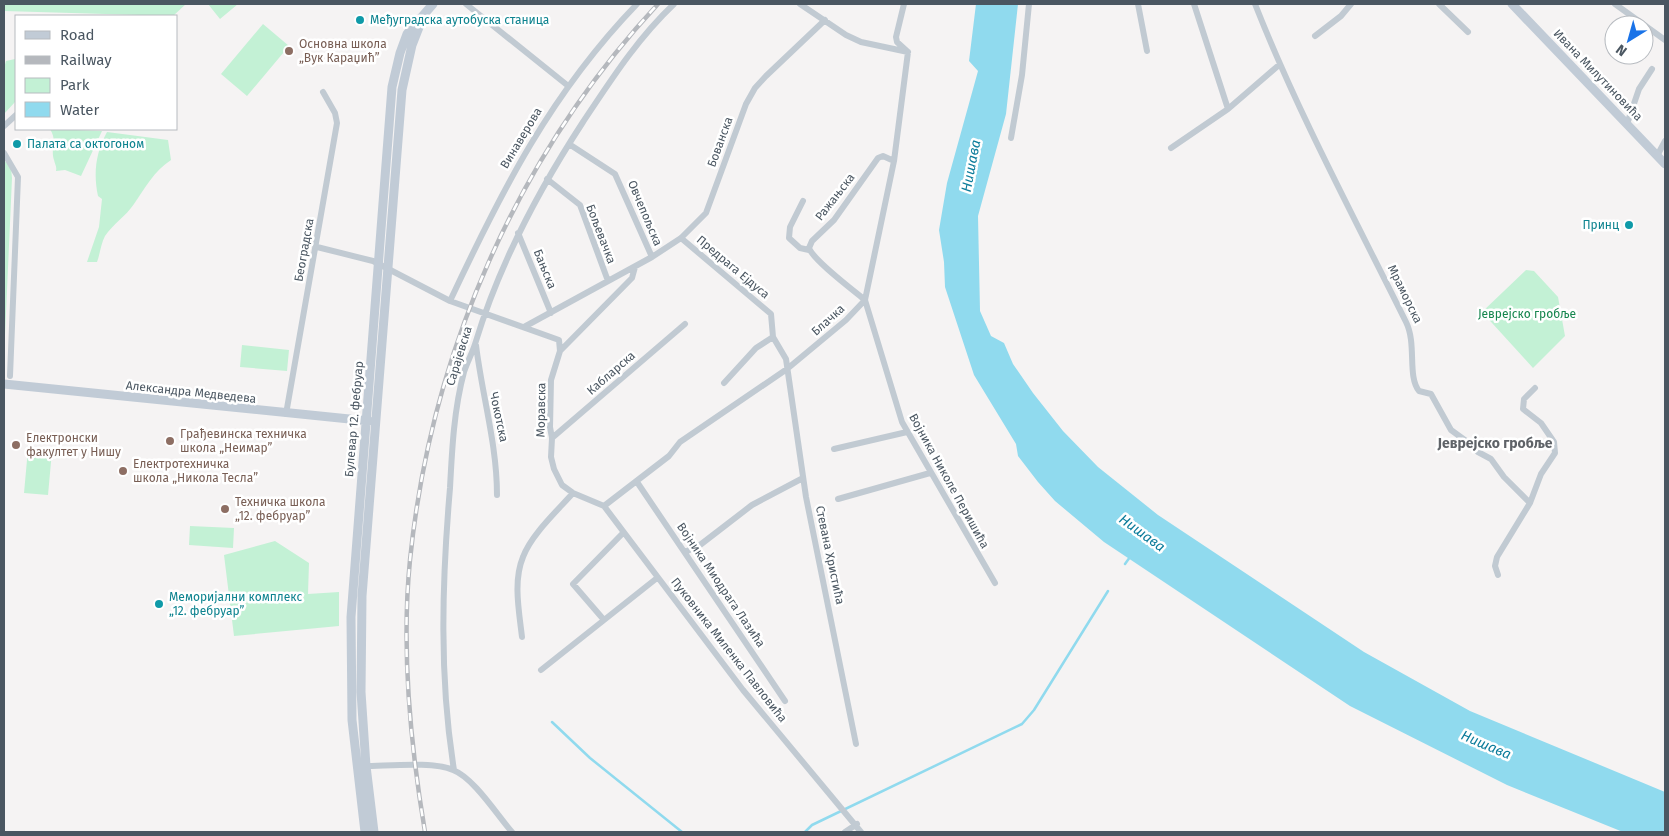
<svg xmlns="http://www.w3.org/2000/svg" width="1669" height="836" font-family="'Fira Sans',sans-serif">
  <style>
    .green { fill: #c3f1d5 }
    .water { fill: #90daee }
    .lines { fill: none; stroke-linecap: round; stroke-linejoin: round }
    .stream { stroke: #90daee; stroke-width: 2.5 }
    .street { stroke: #c1cad2; stroke-width: 6 }
    .secondary { stroke: #c1cbd6; stroke-width: 9 }
    .rail-casing { stroke: #b5b8bd; stroke-width: 4.5 }
    .rail { stroke: #fff; stroke-width: 2.5; stroke-dasharray: 8; stroke-linecap: butt }
    .culture-dot { fill: #0f9aa8; stroke: #fff; stroke-width: 2 }
    .education-dot { fill: #8d6e63; stroke: #fff; stroke-width: 2 }
    .labels { text-anchor: middle; dominant-baseline: central; stroke-width: 5; stroke-linejoin: round; paint-order: stroke }
    .culture-label { font-size: 12px; fill: #0d838f; stroke: #fff; text-anchor: start }
    .education-label { font-size: 12px; fill: #785e54; stroke: #fff; text-anchor: start }
    .street-label { font-size: 12px; fill: #4a5661; stroke: #fff }
    .park-label { font-size: 12px; fill: #17864f; stroke: #fff }
    .water-label { font-size: 14px; font-style: italic; fill: #0c7c9b; stroke: #fff }
    .neighbourhood-label { font-size: 14px; font-weight: bold; fill: #5f6368; stroke: #fff }
  </style>
  <rect width="100%" height="100%" fill="#f5f3f3"/>
  <path class="green" d="M4,4H186L173,16L4,11Z
    M208,4H238L220,19Z
    M263,24L289,46L247,96L221,74Z
    M15,59L16,97L15,102L4,114V68L6,61Z
    M50,129L102,131L81,176L65,170L56,171C57,166 55,165 54,160C50,148 58,142 50,129Z
    M107,132L168,140L171,160C154,171 145,188 134,204C126,216 113,224 105,236C101,243 100,254 97,262H87L99,227L102,199L98,196C93,173 96,152 107,132Z
    M4,160L11,168L12,178L4,358Z
    M1526,270L1534,271L1558,297L1565,336L1533,368L1482,312Z
    M242,345L289,350L287,371L240,367Z
    M28,449L52,451L48,495L24,493Z
    M190,526L234,528L233,548L189,545Z
    M275,541L309,563L308,594L339,592V626L234,636L224,555Z"/>
  <path class="water" d="M976,4H1018L1006,114L978,216L980,311L991,336L1004,343L1013,364L1033,393L1063,431L1098,467L1158,515L1364,652L1470,711L1665,792V832H1623L1507,785L1350,706L1104,542L1055,501L1038,482L1018,456L1016,444L974,375L945,287L944,262L939,230L947,183L978,71L969,61Z"/>
  <g class="lines">
    <path class="stream" d="M1125,564L1130,557
      M552,722L590,758L682,832
      M805,832L812,825L1022,724L1034,710L1108,591"/>
    <path class="street" d="M466,4L567,85
      M800,4L846,35L861,42L908,52
      M904,4L896,37L897,42L908,52
      M1138,4L1147,51
      M1255,4C1298,113 1354,217 1406,322C1417,344 1407,376 1419,391L1431,394L1451,430L1473,446L1478,452L1491,459L1504,477L1530,503
      M1439,4L1468,32
      M1615,4L1665,40
      M1315,36L1341,16L1351,4
      M1228,109L1279,65
      M1627,124L1639,89L1652,69
      M4,126L16,115
      M1011,138L1022,75L1029,4
      M569,144L615,174L652,257
      M1171,148L1228,109L1194,4
      M4,153L18,177L10,376
      M1657,156L1665,141
      M547,179L580,205L608,281
      M803,201L790,227L789,238L800,248L809,250
      M518,233L551,313
      M681,238L771,314L773,337L786,359L806,497L856,744
      M317,247L373,261L450,301L559,340L560,351L551,380L550,427L552,438L551,457L554,469L562,485L573,493L604,506
      M865,300L902,422L995,583
      M865,300C853,290 813,260 809,248L812,241L834,220L878,158L883,156L894,161
      M450,301C502,190 551,93 637,4
      M524,327L652,257L681,238L706,213L746,104L755,88L766,76L825,20
      M476,345C482,395 497,444 497,495
      M560,351L632,278L635,267
      M724,383L756,348L773,337
      M286,414L337,123L335,113L323,92
      M552,438L685,324
      M834,449L907,432
      M637,482L785,701
      M838,499L930,473
      M604,506L669,456L680,442L787,369L846,320L865,300L894,161L908,52
      M604,506L743,690L861,832
      M685,552L700,545L752,505L803,478
      M1498,575L1495,566L1497,557L1530,503L1541,474L1555,453L1554,442L1541,423L1523,409L1524,399L1535,388
      M604,620L573,584L623,533
      M522,637C519,611 513,581 523,557C531,535 557,511 573,493
      M541,670L657,578
      M364,766C387,766 433,761 453,770C474,778 497,815 512,832
      M454,770C439,677 442,581 450,488C452,449 454,409 464,372C467,362 473,352 476,341C500,262 538,191 583,122C611,80 637,39 674,4
      M845,832L857,824"/>
    <path class="secondary" d="M1512,4L1665,164
      M4,384L369,421
      M365,832L352,720L351,617L392,87L400,53L407,34L433,4
      M374,832L366,766L361,692L362,596L402,90L412,45L423,17"/>
    <defs>
      <path id="rail" d="M425,832C410,743 401,650 410,560C431,353 517,156 658,4"/>
    </defs>
    <use href="#rail" class="rail-casing"/>
    <use href="#rail" class="rail"/>
  </g>
  <g class="culture-dot">
    <circle cx="360" cy="20" r="5"/>
    <circle cx="17" cy="144" r="5"/>
    <circle cx="1629" cy="225" r="5"/>
    <circle cx="159" cy="604" r="5"/>
  </g>
  <g class="education-dot">
    <circle cx="289" cy="51" r="5"/>
    <circle cx="170" cy="441" r="5"/>
    <circle cx="16" cy="445" r="5"/>
    <circle cx="123" cy="471" r="5"/>
    <circle cx="225" cy="509" r="5"/>
  </g>
  <g class="labels">
    <g class="culture-label">
      <text x="370" y="20">Међуградска аутобуска станица</text>
      <text x="27" y="144">Палата са октогоном</text>
      <text x="1619" y="225" text-anchor="end">Принц</text>
      <text x="169" y="597">Меморијални комплекс<tspan x="169" dy="14">„12. фебруар”</tspan></text>
    </g>
    <g class="education-label">
      <text x="299" y="44">Основна школа<tspan x="299" dy="14">„Вук Караџић”</tspan></text>
      <text x="180" y="434">Грађевинска техничка<tspan x="180" dy="14">школа „Неимар”</tspan></text>
      <text x="26" y="438">Електронски<tspan x="26" dy="14">факултет у Нишу</tspan></text>
      <text x="133" y="464">Електротехничка<tspan x="133" dy="14">школа „Никола Тесла”</tspan></text>
      <text x="235" y="502">Техничка школа<tspan x="235" dy="14">„12. фебруар”</tspan></text>
    </g>
    <g class="street-label">
      <text transform="translate(1598 75) rotate(46)">Ивана Милутиновића</text>
      <text transform="translate(521 138) rotate(-59)">Винаверова</text>
      <text transform="translate(720 142) rotate(-70)">Бованска</text>
      <text transform="translate(835 197) rotate(-52)">Ражањска</text>
      <text transform="translate(645 213) rotate(67)">Овчепољска</text>
      <text transform="translate(601 234) rotate(69)">Бољевачка</text>
      <text transform="translate(304 250) rotate(-80)">Београдска</text>
      <text transform="translate(733 267) rotate(40)">Предрага Ејдуса</text>
      <text transform="translate(545 269) rotate(68)">Бањска</text>
      <text transform="translate(1405 294) rotate(64)">Мраморска</text>
      <text transform="translate(828 320) rotate(-42)">Блачка</text>
      <text transform="translate(459 356) rotate(-73)">Сарајевска</text>
      <text transform="translate(611 373) rotate(-41)">Кабларска</text>
      <text transform="translate(191 392) rotate(6)">Александра Медведева</text>
      <text transform="translate(541 410) rotate(-89)">Моравска</text>
      <text transform="translate(499 417) rotate(78)">Чокотска</text>
      <text transform="translate(354 419) rotate(-85)">Булевар 12. фебруар</text>
      <text transform="translate(949 481) rotate(61)">Војника Николе Перишића</text>
      <text transform="translate(830 555) rotate(78)">Стевана Христића</text>
      <text transform="translate(721 585) rotate(56)">Војника Миодрага Лазића</text>
      <text transform="translate(729 650) rotate(52)">Пуковника Миленка Павловића</text>
    </g>
    <g class="park-label">
      <text x="1527" y="314">Јеврејско гробље</text>
    </g>
    <g class="water-label">
      <text transform="translate(971 166) rotate(-79)">Нишава</text>
      <text transform="translate(1142 533) rotate(36)">Нишава</text>
      <text transform="translate(1486 745) rotate(23)">Нишава</text>
    </g>
    <g class="neighbourhood-label">
      <text x="1495" y="443">Јеврејско гробље</text>
    </g>
  </g>
  <rect width="1669" height="836" fill="none" stroke="#4a5661" stroke-width="10"/>
  <rect x="15" y="15" width="162" height="115" fill="#ffffff" stroke="#b7bbc0"/>
  <rect x="25" y="31" width="25" height="8" fill="#c1cbd6" stroke="#b7bbc0"/>
  <text x="60" y="40" font-size="15" fill="#4a5661">Road</text>
  <rect x="25" y="56" width="25" height="8" fill="#b5b8bd" stroke="#b7bbc0"/>
  <text x="60" y="65" font-size="15" fill="#4a5661">Railway</text>
  <rect x="25" y="78" width="25" height="15" fill="#c3f1d5" stroke="#b7bbc0"/>
  <text x="60" y="90" font-size="15" fill="#4a5661">Park</text>
  <rect x="25" y="102" width="25" height="15" fill="#90daee" stroke="#b7bbc0"/>
  <text x="60" y="115" font-size="15" fill="#4a5661">Water</text>
  <g transform="translate(1629 40) rotate(217)"><circle r="24" fill="#ffffff" stroke="#b7bbc0"/>
  <path d="M0-4L9 19L0 12L-9 19Z" fill="#1a73e8"/>
  <text y="-8" font-size="14" font-weight="bold" text-anchor="middle" fill="#4a5661">N</text>
  </g>
</svg>
